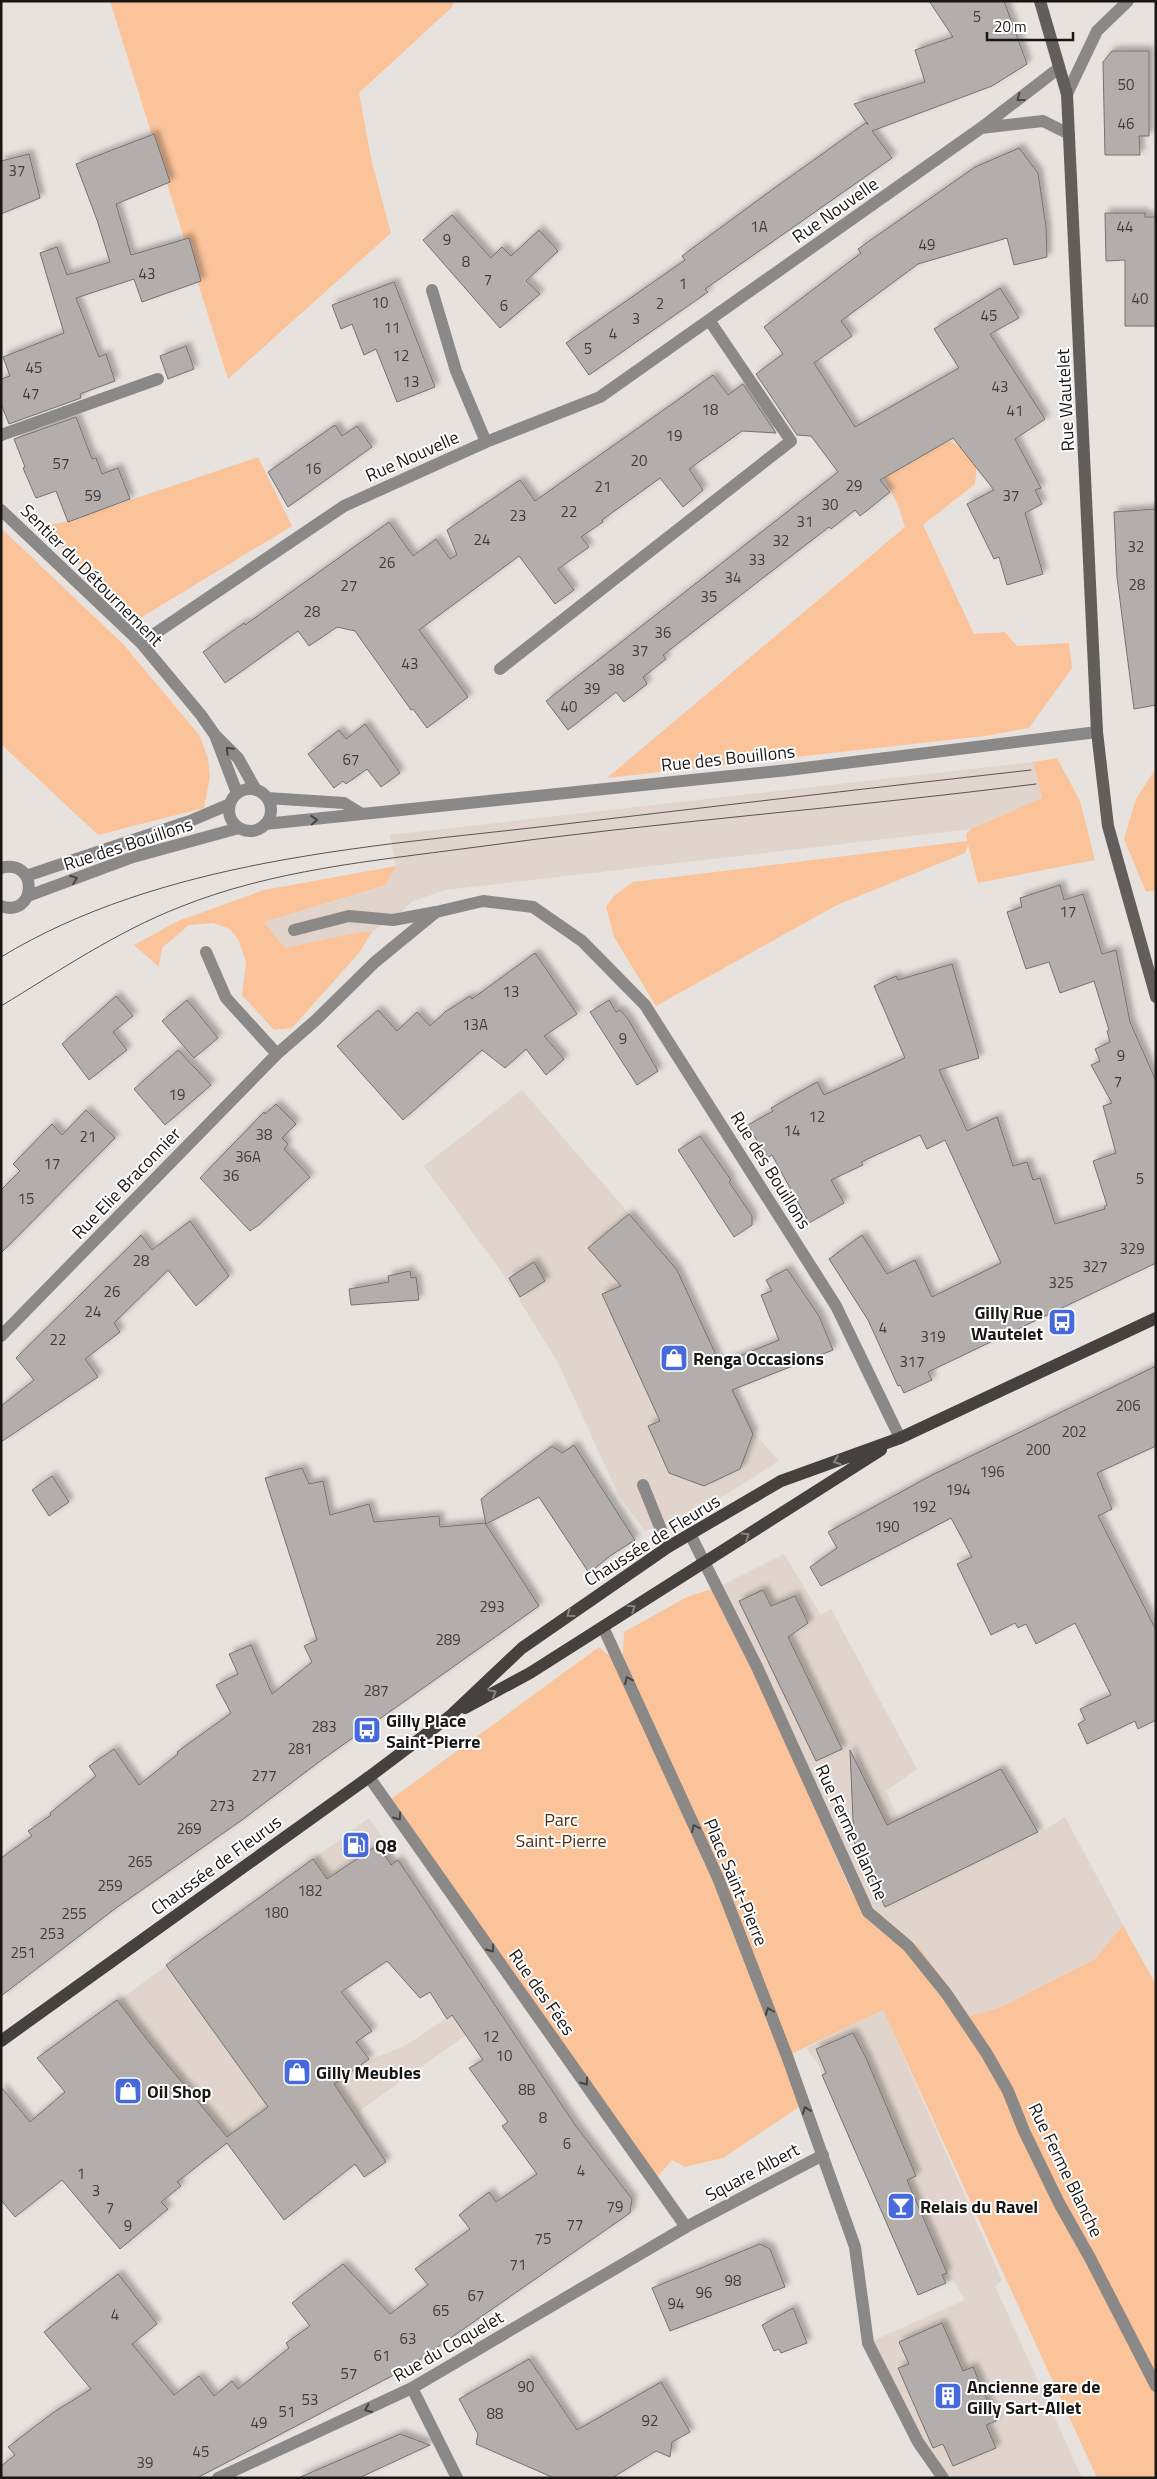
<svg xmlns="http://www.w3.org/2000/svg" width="1157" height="2479" font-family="'Titillium Web',sans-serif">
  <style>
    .built { fill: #e0d4cc }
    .green { fill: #fbc39a }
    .building { fill: #b3aeab; stroke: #76726f; filter: url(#shadow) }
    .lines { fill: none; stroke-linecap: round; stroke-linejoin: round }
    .lane { stroke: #8b8987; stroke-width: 12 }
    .street { stroke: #8b8987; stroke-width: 12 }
    .secondary { stroke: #615e5c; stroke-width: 12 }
    .primary { stroke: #44413e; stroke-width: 12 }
    .tram { stroke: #575452; stroke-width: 1 }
    .oneway { stroke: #474543 }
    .oneway2 { stroke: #858482 }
    .labels { text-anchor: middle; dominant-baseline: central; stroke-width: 4; stroke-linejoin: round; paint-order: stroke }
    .number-label { font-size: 15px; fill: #403d3b }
    .street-label { font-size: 18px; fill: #191716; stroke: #fff }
    .poi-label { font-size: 18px; font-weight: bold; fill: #191716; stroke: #fff; text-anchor: start }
    .park-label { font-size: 18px; fill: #562e09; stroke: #fff }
  </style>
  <defs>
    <filter id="shadow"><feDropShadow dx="4.5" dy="-4.5" stdDeviation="2.5" flood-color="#0004"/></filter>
  </defs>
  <rect width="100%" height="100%" fill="#e7e2de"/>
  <path class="built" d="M1033,762L1042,798L971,829L445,890L411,902L402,911L372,932H359L285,948L264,922L386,885L396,866L390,835Z
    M522,1090L676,1268L754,1433L779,1461L698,1512L645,1531L619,1496L557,1361L503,1274L424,1166Z
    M784,1554L821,1615L831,1609L917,1769L886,1791L900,1822L999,1781L1025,1842L1065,1817L1123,1925L1095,1959L999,2008L970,2016L919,1947L876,1910L857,1888L718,1587Z
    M369,1818L408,1875L340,1898L313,1859Z
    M248,1906L278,1946L309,1981L367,2061L405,2046L485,1992L466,2035L359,2111L383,2164L367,2178L352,2163L285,2220L220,2133H104L39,2059Z
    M883,2010L1002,2280L995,2286L1082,2478H938L868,2343L965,2300L953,2280L916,2290L818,2064L806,2048Z"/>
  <path class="green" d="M110,1H455L451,8L359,93L372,163L391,233L228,379Z
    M950,441L967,452L977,466L975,484L923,525L974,634L1005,632L1017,646L1069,643L1072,668L1029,728L985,736L607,778L905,527L898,505L881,472Z
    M258,457L292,526L137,620L41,527L68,521Z
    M1,528L124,645L200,736L208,759L210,777L204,808L98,835L1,744Z
    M1057,758L1080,801L1095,860L978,883L968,845L965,853L837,905L656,1006L614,937L606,907L614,896L633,882L967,841L966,834L971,829L1042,798L1033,762Z
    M1156,768V890L1146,892L1124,839L1136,799Z
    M396,866L386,885L264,922L285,948L359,932H372L359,953L292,1028L274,1030L242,995L246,962L239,941L230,929L213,923L189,925L162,948L159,967L134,945L178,921L264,890Z
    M718,1587L849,1887L873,1926L863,1900L919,1947L970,2016L999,2008L1095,1959L1123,1925L1156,1985V2478H1097L883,2010L787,2056L799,2107L723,2158L685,2167L672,2160L654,2181L390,1800L599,1647L622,1667L624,1632L687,1597Z"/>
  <path class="building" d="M929,1H1004L1027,64L992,86L872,131L892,158L705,289L708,292L589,375L566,343L685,260L682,256L769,192L867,122L868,125L854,104L925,82L915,50L953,37Z
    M1112,51H1149V136H1139L1140,155H1105L1103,62Z
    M154,134L170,182L116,204L131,255L189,238L201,281L142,302L134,279L76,298L99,357L106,354L115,381L80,394L81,398L9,424L1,404V379L10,376L3,357L64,333L40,253L57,247L67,275L110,262L97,220L76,164Z
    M1019,148L1038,173L1046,227L1047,257L1014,265L1007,238L918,264L841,321L852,336L814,363L855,427L959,368L934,329L1000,288L1019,318L990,334L1045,419L1015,439L1041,488L1035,490L1042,504L1025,513L1043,574L1007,585L999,557L994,559L967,504L994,490L953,438L880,480L890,492L860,516L855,510L831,529L829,527L663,655L666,659L643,677L647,684L624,702L616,692L568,730L546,701L838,472L811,436L797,435L756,374L783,354L764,327L861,253L858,249L975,167Z
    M29,154L40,198L1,214V161Z
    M1105,213H1145V217H1156V326H1125V260L1106,261Z
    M452,215L491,258L502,247L511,256L539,230L558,251L526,281L540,294L500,328L423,240Z
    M394,282L435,387L397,402L376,349L364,355L352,324L341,329L332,305Z
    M186,346L194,369L168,379L160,356Z
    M713,375L728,395L743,384L776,433L742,431L689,469L703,490L683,507L660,478L602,520L603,522L581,537L589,547L558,569L574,590L555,604L519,556L419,630L468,697L427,728L413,709L411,710L355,631L337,627L309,646L298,631L225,683L203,652L244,623L245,625L389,522L413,556L436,539L450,559L457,555L447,530L520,480L535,501Z
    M76,417L92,459L96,458L102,474L118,468L130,499L68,522L56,491L36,498L23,468L25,467L14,439Z
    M335,425L342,436L357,426L372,447L288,507L268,472Z
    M1156,509V705L1134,709L1117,577L1114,512Z
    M365,724L400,773L381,787L367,769L346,784L343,781L334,788L308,754L339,730L346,739Z
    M1060,885L1064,900L1083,894L1102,954L1116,950L1130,1022L1156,1081V1263L928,1372L932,1380L904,1393L900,1385L898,1386L868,1320L829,1259L862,1235L887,1274L915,1260L932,1297L1001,1263L945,1140L927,1149L920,1135L861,1162L863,1165L831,1180L844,1203L809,1223L772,1155L767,1158L748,1125L773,1111L771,1108L817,1082L824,1095L905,1058L874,986L896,976L898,980L952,964L979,1058L939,1070L967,1131L997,1117L1013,1166L1027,1162L1033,1180L1040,1178L1055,1224L1105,1209L1104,1207L1107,1205L1093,1161L1116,1153L1103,1106L1112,1103L1091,1065L1100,1061L1095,1049L1110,1042L1107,1031L1109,1030L1094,981L1060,993L1049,962L1026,969L1007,912L1022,907L1020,898Z
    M535,953L577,1014L544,1036L564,1059L546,1075L526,1049L505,1068L482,1050L403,1120L337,1046L378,1010L397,1031L417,1012L430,1026L445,1012L470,996L472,999Z
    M116,996L133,1016L113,1032L127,1050L89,1080L62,1044Z
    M187,1000L218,1038L194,1058L162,1021Z
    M609,1000L616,1012L620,1010L628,1019L658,1071L637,1085L590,1012Z
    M178,1050L211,1085L165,1125L134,1089Z
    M276,1104L296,1124L282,1138L288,1144L284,1149L310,1177L260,1224L250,1231L200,1178L264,1112L265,1114Z
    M86,1110L115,1138L1,1253V1190L20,1171L13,1164L52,1124L62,1135Z
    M700,1136L731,1180L729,1182L752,1216V1225L734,1237L678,1150Z
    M629,1214L677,1270L720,1364L779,1340L761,1295L772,1291L766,1280L787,1269L819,1316L833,1350L732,1390L753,1434L740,1469L704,1486L669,1473L648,1426L660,1421L602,1294L621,1286L588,1248Z
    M190,1221L229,1276L196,1306L168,1270L114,1323L120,1332L85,1359L98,1377L1,1442V1406L34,1380L16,1358L141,1235L152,1250Z
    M534,1262L545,1281L520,1297L509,1278Z
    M410,1271L411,1278L416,1277L419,1300L351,1305L349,1289L389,1282L388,1276Z
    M1156,1366V1446L1097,1473L1112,1509L1098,1516L1156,1630V1720L1138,1729L1135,1721L1087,1744L1078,1724L1085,1720L1080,1709L1111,1695L1075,1623L1036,1644L1026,1624L1018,1628L1015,1623L991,1635L957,1564L972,1557L951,1518L821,1586L810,1567L837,1548L828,1532L932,1475Z
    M574,1445L635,1540L610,1556L589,1573L539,1497L486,1524L481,1499L552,1446L562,1453Z
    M302,1468L309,1484L323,1481L330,1515L369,1504L374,1522L439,1516L440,1527L485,1523L539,1606L323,1759L242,1820L116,1908L1,1996V1858L32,1836L28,1831L51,1815L50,1813L96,1776L89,1766L114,1749L139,1785L178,1754L177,1752L231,1713L216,1685L238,1674L229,1654L251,1645L272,1694L312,1662L304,1646L317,1640L265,1478Z
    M52,1476L69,1502L49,1516L32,1490Z
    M763,1590L771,1606L795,1596L808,1623L788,1637L842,1749L816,1761L739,1601Z
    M850,1750L887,1825L1001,1769L1038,1832L885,1907L854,1842Z
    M378,1845L391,1865L398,1860L575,2125L632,2199L630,2213L409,2367L197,2478H1V2466L15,2455L8,2447L54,2412L91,2389L44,2332L118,2274L157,2324L132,2344L174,2395L199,2376L214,2396L232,2381L238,2389L289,2348L286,2343L310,2326L292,2303L343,2264L390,2314L428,2285L415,2269L470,2229L459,2215L489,2192L496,2202L537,2174L502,2126L508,2122L469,2068L483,2060L452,2015L447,2019L430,1992L420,1998L387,1961L341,1992L372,2031L356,2042L369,2059L334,2084L386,2162L364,2177L355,2164L284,2220L227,2143L177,2182L181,2186L161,2202L168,2209L120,2249L62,2180L15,2217L1,2200V2087L30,2122L65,2092L37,2058L117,2000L148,2041L227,2137L268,2107L166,1965L313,1859L327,1879Z
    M853,2033L866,2058L916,2176L907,2180L947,2273L942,2275L946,2283L918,2295L822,2075L826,2073L816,2049Z
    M760,2244L770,2249L785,2287L670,2331L652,2288Z
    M793,2308L807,2343L781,2353L779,2349L774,2351L762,2325Z
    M942,2323L963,2371L973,2367L996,2421L986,2425L996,2448L953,2466L943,2444L933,2448L898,2368L909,2364L899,2342Z
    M529,2359L577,2430L661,2382L690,2432L672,2442L670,2457L656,2451L612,2478H554L476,2444L478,2434L459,2399Z
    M400,2434L430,2445L359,2478H298Z"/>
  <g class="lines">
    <path class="lane" d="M1,435L158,379
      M294,930L349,916L393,920L436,912
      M643,1485L668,1547
      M868,2343L918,2442L943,2478"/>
    <path class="street" d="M1067,94L1097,31L1128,1
      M981,128L1043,121L1069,134
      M432,290L456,371L486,442
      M1,510L141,643L201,715L215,735
      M141,643L344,506L486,442L600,397L981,128L1059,68
      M500,669L791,441L709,320
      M229 810a21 21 0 1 1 42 0a21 21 0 1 1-42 0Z
      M237,793L215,735L238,758L256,790
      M362,814L788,770L1097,732
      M265,824L362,814L344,803L267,798
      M1,868C40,858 36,919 1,906
      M26,876L190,821L230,804
      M28,896L133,857L239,828
      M206,952L226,998L277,1054
      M1,1336L277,1054L316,1020L375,962L436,912L483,901L533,907L582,941L645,1005L836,1306L900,1438
      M690,1534L757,1667L868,1912L908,1946L946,1993L987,2054L1008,2091L1024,2131L1059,2203L1090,2258L1156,2386
      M603,1627L718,1878L787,2056L855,2247L868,2343
      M369,1777L686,2227
      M412,2388L457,2478
      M218,2478L412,2388L686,2227L823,2155"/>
    <path class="secondary" d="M1040,1L1067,94L1097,732L1108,826L1156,997"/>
    <path class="primary" d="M465,1708L530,1673L881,1450
      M1,2041L369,1777L450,1716L522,1648L668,1547L781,1481L900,1438L1156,1318"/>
    <path class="tram" d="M1,957C161,860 366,847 548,826C709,807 870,788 1031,770
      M1,1006C59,971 116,932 180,907C272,870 372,861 469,848C657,822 847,808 1036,784"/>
  </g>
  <defs><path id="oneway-chevron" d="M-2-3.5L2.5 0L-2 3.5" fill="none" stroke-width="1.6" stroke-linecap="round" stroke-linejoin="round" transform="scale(1.25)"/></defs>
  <g class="oneway">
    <use href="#oneway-chevron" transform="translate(1020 98) rotate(143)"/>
    <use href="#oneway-chevron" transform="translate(229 750) rotate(-134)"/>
    <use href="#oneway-chevron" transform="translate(314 820) rotate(-4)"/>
    <use href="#oneway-chevron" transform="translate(74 879) rotate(-20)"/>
    <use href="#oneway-chevron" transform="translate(628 1680) rotate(-115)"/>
    <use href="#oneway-chevron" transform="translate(398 1817) rotate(55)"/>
    <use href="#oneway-chevron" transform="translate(695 1828) rotate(-115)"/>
    <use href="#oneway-chevron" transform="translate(491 1949) rotate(55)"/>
    <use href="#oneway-chevron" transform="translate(769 2011) rotate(-111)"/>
    <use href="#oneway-chevron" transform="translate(585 2082) rotate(55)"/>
    <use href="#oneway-chevron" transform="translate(806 2110) rotate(-110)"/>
    <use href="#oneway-chevron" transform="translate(368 2409) rotate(155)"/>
  </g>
  <g class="oneway2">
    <use href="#oneway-chevron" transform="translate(837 1461) rotate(160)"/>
    <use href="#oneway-chevron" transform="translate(746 1536) rotate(-32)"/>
    <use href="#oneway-chevron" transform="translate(632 1608) rotate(-33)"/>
    <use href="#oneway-chevron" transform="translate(570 1614) rotate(144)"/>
    <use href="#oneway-chevron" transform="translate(493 1693) rotate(-28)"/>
  </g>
  <defs>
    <symbol id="bus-square" viewBox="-11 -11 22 22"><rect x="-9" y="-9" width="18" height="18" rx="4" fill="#4669dc" stroke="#fff"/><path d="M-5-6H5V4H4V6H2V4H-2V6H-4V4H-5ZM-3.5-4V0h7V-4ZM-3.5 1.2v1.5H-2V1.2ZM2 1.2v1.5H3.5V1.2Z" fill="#fff"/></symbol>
    <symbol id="shop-square" viewBox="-11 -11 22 22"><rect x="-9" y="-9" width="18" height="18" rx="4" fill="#4669dc" stroke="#fff"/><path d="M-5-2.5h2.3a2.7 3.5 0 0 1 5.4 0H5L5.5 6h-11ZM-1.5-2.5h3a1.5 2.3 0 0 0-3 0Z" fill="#fff"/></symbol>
    <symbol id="fuel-square" viewBox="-11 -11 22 22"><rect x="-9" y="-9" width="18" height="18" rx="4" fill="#4669dc" stroke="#fff"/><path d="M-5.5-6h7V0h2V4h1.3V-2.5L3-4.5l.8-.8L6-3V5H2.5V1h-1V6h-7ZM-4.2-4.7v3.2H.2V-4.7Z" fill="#fff"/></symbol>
    <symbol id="bar-square" viewBox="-11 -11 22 22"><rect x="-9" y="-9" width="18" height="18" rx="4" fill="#4669dc" stroke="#fff"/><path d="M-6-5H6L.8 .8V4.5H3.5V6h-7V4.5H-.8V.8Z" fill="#fff"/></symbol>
    <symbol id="building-square" viewBox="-11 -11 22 22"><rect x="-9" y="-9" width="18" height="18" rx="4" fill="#4669dc" stroke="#fff"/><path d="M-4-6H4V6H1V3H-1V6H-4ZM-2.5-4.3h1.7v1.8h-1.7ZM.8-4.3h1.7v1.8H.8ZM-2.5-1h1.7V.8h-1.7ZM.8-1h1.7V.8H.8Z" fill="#fff"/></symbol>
  </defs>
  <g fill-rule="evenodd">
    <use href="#bus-square" x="1046" y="1306" width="32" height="32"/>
    <use href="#shop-square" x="658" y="1342" width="32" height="32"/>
    <use href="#bus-square" x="351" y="1714" width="32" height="32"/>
    <use href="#fuel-square" x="340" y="1829" width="32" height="32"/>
    <use href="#shop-square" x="281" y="2056" width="32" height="32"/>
    <use href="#shop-square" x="112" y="2075" width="32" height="32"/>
    <use href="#bar-square" x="885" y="2190" width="32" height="32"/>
    <use href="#building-square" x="932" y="2380" width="32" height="32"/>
  </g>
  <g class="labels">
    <g class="number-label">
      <text x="977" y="16">5</text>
      <text x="1126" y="84">50</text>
      <text x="1126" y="123">46</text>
      <text x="17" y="170">37</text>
      <text x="759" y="226">1A</text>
      <text x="1125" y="226">44</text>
      <text x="447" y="239">9</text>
      <text x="927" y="244">49</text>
      <text x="466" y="261">8</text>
      <text x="147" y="273">43</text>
      <text x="488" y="279">7</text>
      <text x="683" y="283">1</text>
      <text x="1140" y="298">40</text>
      <text x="380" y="302">10</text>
      <text x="660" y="303">2</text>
      <text x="504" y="305">6</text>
      <text x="989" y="315">45</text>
      <text x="636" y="318">3</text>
      <text x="392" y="327">11</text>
      <text x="613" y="333">4</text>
      <text x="588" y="348">5</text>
      <text x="401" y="355">12</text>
      <text x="34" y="367">45</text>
      <text x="411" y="381">13</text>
      <text x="1000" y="386">43</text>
      <text x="31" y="393">47</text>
      <text x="710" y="409">18</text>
      <text x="1015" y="410">41</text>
      <text x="674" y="435">19</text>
      <text x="639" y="460">20</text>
      <text x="61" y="463">57</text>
      <text x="313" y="468">16</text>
      <text x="854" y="485">29</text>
      <text x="603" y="486">21</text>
      <text x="93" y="495">59</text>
      <text x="1011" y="495">37</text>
      <text x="830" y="504">30</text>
      <text x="569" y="511">22</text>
      <text x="518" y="515">23</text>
      <text x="805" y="521">31</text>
      <text x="482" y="539">24</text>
      <text x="781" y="540">32</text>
      <text x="1136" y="546">32</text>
      <text x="757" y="559">33</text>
      <text x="387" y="562">26</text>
      <text x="733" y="577">34</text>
      <text x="1137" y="584">28</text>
      <text x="349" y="585">27</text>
      <text x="709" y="596">35</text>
      <text x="312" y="611">28</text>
      <text x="663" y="632">36</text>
      <text x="640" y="650">37</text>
      <text x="410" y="663">43</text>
      <text x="616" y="669">38</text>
      <text x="592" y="688">39</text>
      <text x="569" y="706">40</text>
      <text x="351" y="759">67</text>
      <text x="1068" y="911">17</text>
      <text x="511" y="991">13</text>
      <text x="475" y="1024">13A</text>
      <text x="623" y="1038">9</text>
      <text x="1121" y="1055">9</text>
      <text x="1118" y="1081">7</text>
      <text x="177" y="1094">19</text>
      <text x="817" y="1116">12</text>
      <text x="792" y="1130">14</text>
      <text x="264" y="1134">38</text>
      <text x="88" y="1136">21</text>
      <text x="248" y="1156">36A</text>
      <text x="52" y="1163">17</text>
      <text x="231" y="1175">36</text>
      <text x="1140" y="1178">5</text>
      <text x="26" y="1198">15</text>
      <text x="1132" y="1248">329</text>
      <text x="141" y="1260">28</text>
      <text x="1095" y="1266">327</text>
      <text x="1061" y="1282">325</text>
      <text x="112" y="1291">26</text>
      <text x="93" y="1311">24</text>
      <text x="883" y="1327">4</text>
      <text x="933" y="1336">319</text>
      <text x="58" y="1339">22</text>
      <text x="912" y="1361">317</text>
      <text x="1128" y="1405">206</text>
      <text x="1074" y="1431">202</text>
      <text x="1038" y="1449">200</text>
      <text x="992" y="1471">196</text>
      <text x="958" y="1489">194</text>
      <text x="924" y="1506">192</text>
      <text x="887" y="1526">190</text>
      <text x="492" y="1606">293</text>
      <text x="448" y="1639">289</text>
      <text x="376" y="1690">287</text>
      <text x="324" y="1726">283</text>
      <text x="300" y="1748">281</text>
      <text x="264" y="1775">277</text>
      <text x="222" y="1805">273</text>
      <text x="189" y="1828">269</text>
      <text x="140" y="1861">265</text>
      <text x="110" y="1885">259</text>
      <text x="310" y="1890">182</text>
      <text x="276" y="1912">180</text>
      <text x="74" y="1913">255</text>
      <text x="52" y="1933">253</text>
      <text x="23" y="1952">251</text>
      <text x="491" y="2036">12</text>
      <text x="504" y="2055">10</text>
      <text x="527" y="2089">8B</text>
      <text x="543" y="2117">8</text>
      <text x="567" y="2143">6</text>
      <text x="581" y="2170">4</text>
      <text x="81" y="2173">1</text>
      <text x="96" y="2190">3</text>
      <text x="615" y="2206">79</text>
      <text x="110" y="2207">7</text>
      <text x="575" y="2224">77</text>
      <text x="128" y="2225">9</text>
      <text x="543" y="2238">75</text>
      <text x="518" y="2264">71</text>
      <text x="733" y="2280">98</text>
      <text x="704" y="2292">96</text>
      <text x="476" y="2295">67</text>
      <text x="676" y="2303">94</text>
      <text x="441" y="2310">65</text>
      <text x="115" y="2314">4</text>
      <text x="408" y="2338">63</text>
      <text x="382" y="2355">61</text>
      <text x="349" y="2373">57</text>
      <text x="526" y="2386">90</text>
      <text x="310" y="2399">53</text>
      <text x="287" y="2411">51</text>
      <text x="495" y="2413">88</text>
      <text x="650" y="2420">92</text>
      <text x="259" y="2422">49</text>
      <text x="201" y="2451">45</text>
      <text x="145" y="2462">39</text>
    </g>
    <g class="street-label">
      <text transform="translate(835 210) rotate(-35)">Rue Nouvelle</text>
      <text transform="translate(1065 400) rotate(-93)">Rue Wautelet</text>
      <text transform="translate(412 456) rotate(-24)">Rue Nouvelle</text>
      <text transform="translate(92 575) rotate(45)">Sentier du Détournement</text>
      <text transform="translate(728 758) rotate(-6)">Rue des Bouillons</text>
      <text transform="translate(128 844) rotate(-18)">Rue des Bouillons</text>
      <text transform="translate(771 1170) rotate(58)">Rue des Bouillons</text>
      <text transform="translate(126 1183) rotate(-46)">Rue Elie Braconnier</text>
      <text transform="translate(652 1540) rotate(-32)">Chaussée de Fleurus</text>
      <text transform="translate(852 1832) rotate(65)">Rue Ferme Blanche</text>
      <text transform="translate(216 1865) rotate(-36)">Chaussée de Fleurus</text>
      <text transform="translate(736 1882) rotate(67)">Place Saint-Pierre</text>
      <text transform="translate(542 1992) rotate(55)">Rue des Fées</text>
      <text transform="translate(1066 2170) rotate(64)">Rue Ferme Blanche</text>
      <text transform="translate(752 2172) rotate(-28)">Square Albert</text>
      <text transform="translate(448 2346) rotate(-30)">Rue du Coquelet</text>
    </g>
    <g class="poi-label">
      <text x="1043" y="1312" text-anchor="end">Gilly Rue<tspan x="1043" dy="21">Wautelet</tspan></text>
      <text x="693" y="1358">Renga Occasions</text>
      <text x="386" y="1720">Gilly Place<tspan x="386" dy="21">Saint-Pierre</tspan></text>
      <text x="375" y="1845">Q8</text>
      <text x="316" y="2072">Gilly Meubles</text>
      <text x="147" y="2091">Oil Shop</text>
      <text x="920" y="2206">Relais du Ravel</text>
      <text x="967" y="2386">Ancienne gare de<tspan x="967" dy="21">Gilly Sart-Allet</tspan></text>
    </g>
    <g class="park-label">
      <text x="561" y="1819">Parc<tspan x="561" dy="21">Saint-Pierre</tspan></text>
    </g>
  </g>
  <rect width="1157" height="2479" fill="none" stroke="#191716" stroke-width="5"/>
  <path d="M987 32v8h86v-8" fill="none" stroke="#191716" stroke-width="2.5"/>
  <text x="994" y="32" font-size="15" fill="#191716" stroke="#ffffff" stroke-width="4" paint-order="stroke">20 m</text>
</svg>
